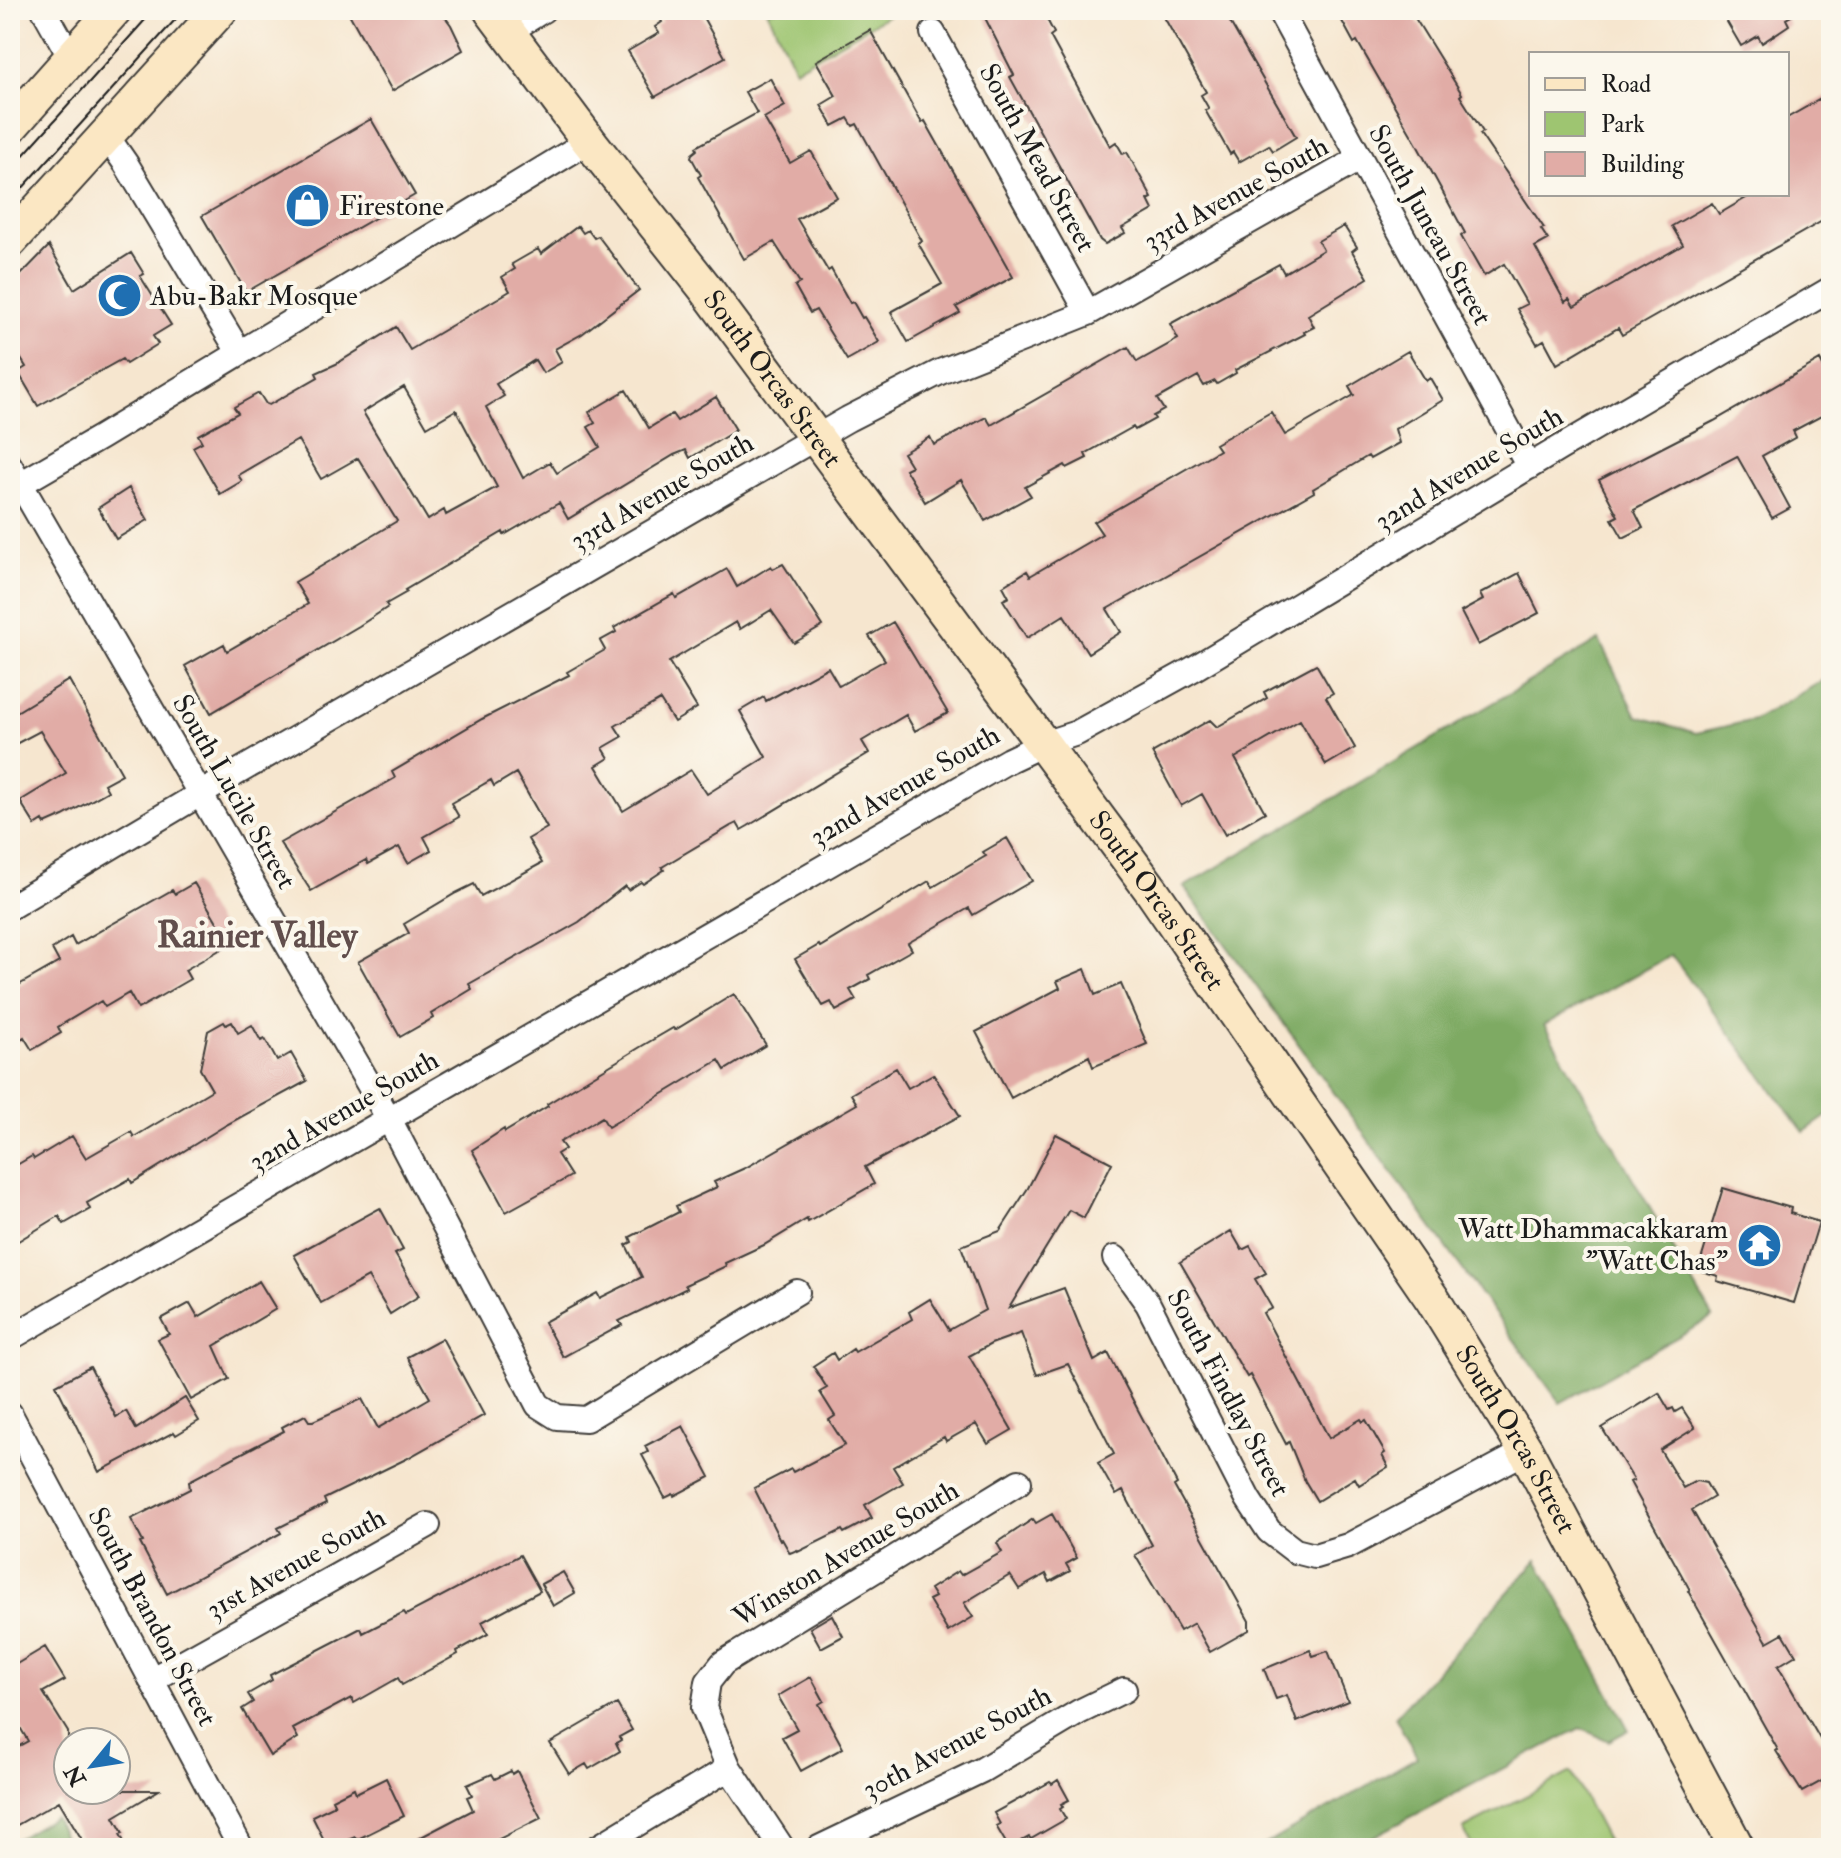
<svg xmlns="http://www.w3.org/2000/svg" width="1841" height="1858" font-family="'IM FELL Double Pica',serif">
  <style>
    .green { fill: #9ec571; stroke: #5d7046; stroke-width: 2 }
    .forest { fill: #7eaa63; stroke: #4d6340; stroke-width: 2 }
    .building { fill: #e1aca6; fill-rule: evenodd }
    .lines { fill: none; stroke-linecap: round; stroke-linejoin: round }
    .street-casing { stroke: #3d3a37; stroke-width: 28 }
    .secondary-casing { stroke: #3d3a37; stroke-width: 38 }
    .street { stroke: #fff; stroke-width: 24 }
    .secondary { stroke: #fbe7c3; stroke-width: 34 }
    .tram { stroke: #1c1c1c; stroke-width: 2 }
    .labels { text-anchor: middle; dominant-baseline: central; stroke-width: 8; stroke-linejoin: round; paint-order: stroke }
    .street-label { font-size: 28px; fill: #1c1c1c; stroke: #fbf7ec }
    .poi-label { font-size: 28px; fill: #1c1c1c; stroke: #fbf7ec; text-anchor: start }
    .district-label { font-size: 36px; font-weight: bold; fill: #614e4c; stroke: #fbf7ec }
  </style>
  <rect width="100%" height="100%" fill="#fbf7ec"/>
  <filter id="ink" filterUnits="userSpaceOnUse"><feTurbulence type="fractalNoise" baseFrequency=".0125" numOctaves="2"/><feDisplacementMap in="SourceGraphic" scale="16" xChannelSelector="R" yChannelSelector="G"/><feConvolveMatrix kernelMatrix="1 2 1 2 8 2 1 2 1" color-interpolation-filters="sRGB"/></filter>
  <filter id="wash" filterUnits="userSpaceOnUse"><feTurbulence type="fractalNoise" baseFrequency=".006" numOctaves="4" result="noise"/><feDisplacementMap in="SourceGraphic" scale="32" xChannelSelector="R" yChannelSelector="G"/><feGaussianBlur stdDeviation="1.8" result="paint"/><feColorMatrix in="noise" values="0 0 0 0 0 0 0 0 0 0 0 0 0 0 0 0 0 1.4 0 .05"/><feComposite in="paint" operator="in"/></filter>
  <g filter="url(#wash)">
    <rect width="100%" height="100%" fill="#f6e6cf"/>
    <path class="green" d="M767,10H897L795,69Z
      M1571,1772L1611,1848H1473L1463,1829Z"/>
    <path class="forest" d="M1599,640L1637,716L1696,733L1754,720L1831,676V1113L1804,1132L1671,955L1544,1025L1713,1317L1560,1403L1184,887Z
      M1537,1560L1629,1730L1609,1741L1580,1728L1352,1848H1259L1417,1757L1395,1717Z
      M54,1817L70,1848H10V1843Z"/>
    <g id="blocks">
      <path class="building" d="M347,10H440L451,25L463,50L392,91Z
        M655,10H699L725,57L655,97L628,51L659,33L655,27L662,22Z
        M981,10H1042L1054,33L1050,36L1110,146L1116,142L1123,154L1127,152L1152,198L1148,200L1153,210L1122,228L1125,233L1105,244L1100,240L1010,77L1014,75Z
        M1160,10H1223L1296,137L1273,151L1269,145L1239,162L1233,152L1230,154L1205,110L1209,109L1201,95L1206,92Z
        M1336,10H1410L1462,94L1460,96L1483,132L1480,134L1544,228L1541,229L1548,240L1535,247L1565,302L1569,299L1574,307L1683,245L1672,226L1712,203L1719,214L1753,194H1787V118L1831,93V216L1622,335L1618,328L1557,364L1544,340L1537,344L1517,309L1527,304L1504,264L1484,276L1461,236L1465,233L1416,143L1357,41L1354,43Z
        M1720,10H1802L1786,19L1789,25L1762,43L1758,36L1741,46Z
        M870,30L922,123L925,121L1013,277L956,307L960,313L908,342L891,312L942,284L918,243L922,241L857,124L853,126L848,118L833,126L821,105L836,96L816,61Z
        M770,78L785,106L764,118L790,163L811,151L837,197L797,219L828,271L831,269L850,303L853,302L862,318L864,317L879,342L847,360L816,310L810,313L795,286L800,283L774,242L744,259L698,177L701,175L691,157L692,154L697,150L696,147L757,113L745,92Z
        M371,119L415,195L246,292L202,216Z
        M578,226L583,233L588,230L594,238L598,236L639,290L582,334L555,349L562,362L543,373L535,360L496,384L504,396L486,407L523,478L550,462L557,473L600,447L588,427L595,423L589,412L626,390L649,428L672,414L677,421L716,397L736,430L690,458L686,450L674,455L568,519L559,503L504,535L503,532L405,590L407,592L386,604L388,607L359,626L211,713L185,666L224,644L227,651L308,604L295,582L397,521L358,458L321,479L298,440L238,475L242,481L220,494L193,447L202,442L198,435L238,413L234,407L259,393L266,404L269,405L318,377L316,373L336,364L396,327L410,350L510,291L502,277L515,269L512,264L538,249L541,254ZM404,387L427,427L456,410L497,487L446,515L444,510L428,520L363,412Z
        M1344,226L1357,247L1352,251L1368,278L1308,315L1314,327L1304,332L1305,334L1235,370L1236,373L1217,384L1215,381L1204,386L1198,376L1157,399L1164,410L1153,416L1155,419L1135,430L1133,427L1085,454L1087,458L1067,468L1065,465L1025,487L1031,496L985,521L961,480L925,502L905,469L911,466L903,453L930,437L934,445L986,417L991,425L1128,347L1137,362L1178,339L1170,324L1279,264L1284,273L1323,250L1318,241Z
        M49,246L74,289L131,253L144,274L140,276L171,325L153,336L158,344L126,364L122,359L38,406L18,372L26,367L10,341V286Z
        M1408,351L1426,381L1430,378L1443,400L1395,429L1399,443L1370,459L1368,456L1313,489L1314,492L1107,609L1121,632L1088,653L1064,615L1027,638L1003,600L1009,597L1003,586L1027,571L1030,576L1102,534L1094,522L1219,450L1215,444L1271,412L1285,435L1354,395L1349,386Z
        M1820,360L1824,368L1831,364V411L1793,431L1796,437L1762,456L1790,508L1772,518L1737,456L1634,510L1643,528L1623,538L1612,519L1618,516L1599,480L1714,421Z
        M129,488L148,520L116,539L98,508Z
        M783,564L823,626L794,643L771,610L740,629L736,622L669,662L697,708L674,722L660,700L615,726L622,737L603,748L609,758L596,766L623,811L691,770L707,794L766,757L740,711L764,697L766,701L828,667L839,686L885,660L869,636L893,622L948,713L915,731L906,715L862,741L869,753L748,826L741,830L737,823L731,826L662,867L664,870L643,884L641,882L628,890L625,886L579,922L469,984L472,989L431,1014L433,1018L400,1037L358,962L409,933L404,924L456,893L474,884L481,896L542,863L528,839L547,828L516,773L494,786L491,780L451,803L459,817L424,837L431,850L408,863L399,847L368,864L366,860L311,891L280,843L395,778L392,772L482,719L569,675L567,672L605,650L600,641L616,632L614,628L674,594L676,598L727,569L737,587L771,566L773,569Z
        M1519,573L1539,613L1478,645L1461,612L1483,600L1480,594Z
        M1316,664L1333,693L1326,697L1355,748L1326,765L1300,720L1235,758L1265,812L1225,835L1202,794L1181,806L1152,753L1210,720L1217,727L1267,698L1264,692Z
        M69,680L122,774L104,784L108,791L63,816L45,824L43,820L35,825L20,801L66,773L40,731L10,747V716Z
        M1007,838L1032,881L973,915L969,908L908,943L912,950L868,975L870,979L850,990L856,1000L836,1011L831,1002L823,1006L795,959L819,945L820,947L929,881L933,887L986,856L983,852Z
        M194,883L230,944L185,970L190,979L138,1009L129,993L105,1007L101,1001L58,1027L61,1033L32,1050L24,1037L10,1046V990L59,962L52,949L71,937L75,945L172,890L175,894Z
        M1085,969L1095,995L1121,984L1147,1044L1093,1067L1089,1056L1011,1098L976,1032L1060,988L1057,981Z
        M734,994L766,1045L725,1070L719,1060L608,1127L602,1117L560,1142L565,1149L557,1154L571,1176L506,1212L472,1150L504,1129L505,1132L548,1106L547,1104L642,1046L673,1028L675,1030Z
        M224,1022L226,1025L232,1022L238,1033L252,1025L261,1041L265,1039L277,1061L291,1053L307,1081L226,1125L132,1183L130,1179L87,1203L90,1209L64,1224L59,1216L10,1246V1169L32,1156L34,1159L72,1136L86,1158L131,1132L134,1137L212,1090L200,1069L208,1031Z
        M896,1068L908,1088L933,1074L960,1116L865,1167L874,1184L808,1222L807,1219L764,1245L725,1263L726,1266L685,1285L687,1288L619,1321L622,1325L563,1357L544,1322L597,1293L600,1298L642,1277L626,1245L632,1242L630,1237L679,1212L676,1206L717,1187L714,1182L747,1167L857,1104L851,1094Z
        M1056,1134L1112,1163L1084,1218L1069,1210L1009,1308L1064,1288L1094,1361L1108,1353L1177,1484L1174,1486L1249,1621V1630L1210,1652L1194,1623L1180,1631L1135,1555L1152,1545L1123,1491L1116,1495L1098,1463L1114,1454L1068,1364L1037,1375L1021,1333L991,1344L969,1356L1012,1430L988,1444L976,1424L946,1441L944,1437L893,1467L903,1483L865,1505L872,1518L844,1533L842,1530L798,1552L797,1550L790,1553L782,1539L780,1540L754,1488L791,1469L793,1472L845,1445L829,1420L835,1416L820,1392L827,1388L813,1366L833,1353L837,1360L853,1349L855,1352L912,1319L909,1312L930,1299L949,1330L985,1310L961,1246L1000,1231L1028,1188Z
        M1723,1188L1791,1208L1790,1213L1819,1222L1794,1303L1717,1281L1718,1276L1698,1270Z
        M380,1208L403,1250L395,1254L419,1296L390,1314L368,1277L321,1303L294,1255Z
        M1231,1231L1242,1250L1250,1246L1266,1273L1255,1279L1272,1308L1263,1313L1329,1438L1361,1419L1363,1422L1366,1420L1385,1453L1382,1455L1388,1467L1359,1485L1355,1478L1317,1501L1305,1481L1289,1442L1286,1444L1250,1375L1247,1377L1180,1262Z
        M259,1281L276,1309L214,1346L229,1379L191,1400L158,1339L169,1334L161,1319L190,1303L198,1317Z
        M442,1338L484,1415L406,1459L324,1499L326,1504L278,1528L281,1533L167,1594L140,1543L143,1542L131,1519L190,1489L189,1481L284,1431L282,1427L305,1415L309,1421H313L362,1399L378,1428L430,1398L407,1357Z
        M90,1367L116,1417L126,1411L136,1429L185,1398L199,1421L176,1435L174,1432L99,1472L56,1385Z
        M1659,1393L1669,1410L1673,1408L1675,1412L1682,1408L1695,1428L1660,1450L1683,1488L1696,1481L1706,1483L1714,1497L1692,1510L1767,1642L1783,1633L1796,1655L1778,1666L1831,1758V1776L1802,1792L1776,1751L1778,1750L1688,1591L1690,1590L1630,1482L1634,1480L1602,1428Z
        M683,1426L710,1477L674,1496L673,1494L665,1498L642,1455L648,1452L645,1446Z
        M1052,1514L1077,1558L1066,1564L1070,1571L1050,1582L1046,1574L1019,1589L1010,1575L964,1603L973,1617L948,1632L929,1600L935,1597L930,1589L958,1571L961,1575L1002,1552L997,1543L1033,1519L1036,1523Z
        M520,1555L540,1591L482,1622L488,1634L457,1651L458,1654L402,1685L398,1678L354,1703L351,1698L293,1729L298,1738L270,1756L242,1709L253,1702L248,1694L272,1680L270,1675L361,1628L363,1633L404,1612L406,1615Z
        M563,1572L575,1593L553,1606L541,1584Z
        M832,1615L843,1636L821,1648L810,1628Z
        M45,1647L65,1680L43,1692L68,1732V1790H159L114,1817L123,1833L120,1834L127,1848H87L59,1801L10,1829V1751L28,1741L10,1710V1668Z
        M1310,1650L1313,1656L1328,1651L1348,1701L1297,1722L1287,1695L1276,1699L1264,1669Z
        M811,1677L824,1701L819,1704L843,1748L801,1771L782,1737L797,1729L778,1696Z
        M617,1704L632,1730L619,1737L621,1740L616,1743L620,1751L589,1769L586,1764L569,1774L550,1743Z
        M511,1771L512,1774L517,1771L541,1818L481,1848H400L473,1810L467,1797L472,1795L467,1785L492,1774L495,1779Z
        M386,1778L404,1816L356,1840L355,1837L328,1848L312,1816L335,1805L332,1799L354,1788L356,1793Z
        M1058,1780L1069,1800L1061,1804L1063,1807L1060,1809L1066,1819L1031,1839L1029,1837L1009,1848L996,1826L1000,1824L994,1813L1050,1782L1052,1784Z"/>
    </g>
  </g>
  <g filter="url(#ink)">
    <use href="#blocks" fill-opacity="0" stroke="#3d3a37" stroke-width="2"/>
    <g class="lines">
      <defs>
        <path id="street" d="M44,10L71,58
          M1279,10L1529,467
          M508,32L543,10
          M933,33L1088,313
          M106,135L126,164L239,352
          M10,466L389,1119L538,1405L557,1417L586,1419L797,1292
          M10,490L101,437L589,141
          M10,907L200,794L848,419L940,372L1088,313L1359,159
          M1115,1258L1148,1304L1248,1499L1269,1531L1295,1551L1315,1556L1348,1546L1526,1451
          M10,1338L1009,760L1043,744L1077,733L1193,669L1560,448L1831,289
          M10,1414L241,1848
          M151,1680L428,1525
          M597,1848L729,1768
          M782,1848L729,1768L704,1708L708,1682L723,1663L1019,1482
          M819,1848L982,1770L1079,1712L1124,1690"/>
        <g id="secondary">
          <path id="s1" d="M491,10L589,141L706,289L1152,891L1433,1300L1526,1451L1737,1848"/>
          <path d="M10,127L114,10"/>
          <path d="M10,241L220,10"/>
        </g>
      </defs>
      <use href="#street" class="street-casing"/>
      <use href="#secondary" class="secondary-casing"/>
      <use href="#street" class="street"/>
      <use href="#secondary" class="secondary"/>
      <path class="tram" d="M10,170L154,10
        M10,202L184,10"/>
    </g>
  </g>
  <defs>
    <symbol id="shop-disc" viewBox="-11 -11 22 22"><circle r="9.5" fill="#1f6fb2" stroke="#fbf7ec"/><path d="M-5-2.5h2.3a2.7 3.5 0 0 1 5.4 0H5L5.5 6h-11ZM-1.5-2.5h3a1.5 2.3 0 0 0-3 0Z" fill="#fff"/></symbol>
    <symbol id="mosque-disc" viewBox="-11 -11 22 22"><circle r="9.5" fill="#1f6fb2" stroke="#fbf7ec"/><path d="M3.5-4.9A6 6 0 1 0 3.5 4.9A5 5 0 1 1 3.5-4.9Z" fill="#fff"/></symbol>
    <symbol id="temple-disc" viewBox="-11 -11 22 22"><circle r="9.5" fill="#1f6fb2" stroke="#fbf7ec"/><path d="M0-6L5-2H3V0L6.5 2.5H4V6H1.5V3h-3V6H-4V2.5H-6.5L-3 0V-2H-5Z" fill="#fff"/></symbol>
  </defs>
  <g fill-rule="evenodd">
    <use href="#shop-disc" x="282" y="180" width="51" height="51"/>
    <use href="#mosque-disc" x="94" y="270" width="51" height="51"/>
    <use href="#temple-disc" x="1734" y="1220" width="51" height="51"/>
  </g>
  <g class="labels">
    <g class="street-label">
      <text transform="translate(1037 158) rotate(61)">South Mead Street</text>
      <text transform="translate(1236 194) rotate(-29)">33rd Avenue South</text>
      <text transform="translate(1430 225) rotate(61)">South Juneau Street</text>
      <text stroke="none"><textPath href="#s1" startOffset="464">South Orcas Street</textPath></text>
      <text transform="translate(1469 469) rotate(-31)">32nd Avenue South</text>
      <text transform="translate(662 492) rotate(-30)">33rd Avenue South</text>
      <text transform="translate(905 786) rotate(-30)">32nd Avenue South</text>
      <text transform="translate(234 792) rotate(60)">South Lucile Street</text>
      <text stroke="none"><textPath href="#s1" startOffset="1112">South Orcas Street</textPath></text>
      <text transform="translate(344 1111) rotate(-30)">32nd Avenue South</text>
      <text transform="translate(1228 1393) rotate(62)">South Findlay Street</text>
      <text stroke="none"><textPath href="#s1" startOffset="1760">South Orcas Street</textPath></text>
      <text transform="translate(846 1554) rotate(-31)">Winston Avenue South</text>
      <text transform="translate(296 1564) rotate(-29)">31st Avenue South</text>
      <text transform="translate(152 1617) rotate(62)">South Brandon Street</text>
      <text transform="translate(957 1743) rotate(-28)">30th Avenue South</text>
    </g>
    <g class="poi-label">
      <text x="339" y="206">Firestone</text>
      <text x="150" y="296">Abu-Bakr Mosque</text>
      <text x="1728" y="1229" text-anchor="end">Watt Dhammacakkaram<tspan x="1728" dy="32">"Watt Chas"</tspan></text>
    </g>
    <g class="district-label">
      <text x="257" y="935">Rainier Valley</text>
    </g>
  </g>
  <rect width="1841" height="1858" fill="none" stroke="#fbf7ec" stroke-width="40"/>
  <rect x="1529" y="52" width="260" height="144" fill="#fbf7ec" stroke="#a29f99" stroke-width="2"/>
  <rect x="1545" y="78" width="40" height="12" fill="#fbe7c3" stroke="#a29f99" stroke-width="2"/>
  <text x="1601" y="92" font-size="24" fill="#1c1c1c">Road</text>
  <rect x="1545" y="112" width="40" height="24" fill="#9ec571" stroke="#a29f99" stroke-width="2"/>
  <text x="1601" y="132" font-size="24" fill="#1c1c1c">Park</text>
  <rect x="1545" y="152" width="40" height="24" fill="#e1aca6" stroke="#a29f99" stroke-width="2"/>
  <text x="1601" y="172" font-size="24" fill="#1c1c1c">Building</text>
  <g transform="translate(92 1766) rotate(240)"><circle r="38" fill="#fbf7ec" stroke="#a29f99" stroke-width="2"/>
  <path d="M0-6L14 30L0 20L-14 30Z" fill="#1f6fb2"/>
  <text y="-12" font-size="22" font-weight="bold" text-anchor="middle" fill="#1c1c1c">N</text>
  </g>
</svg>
